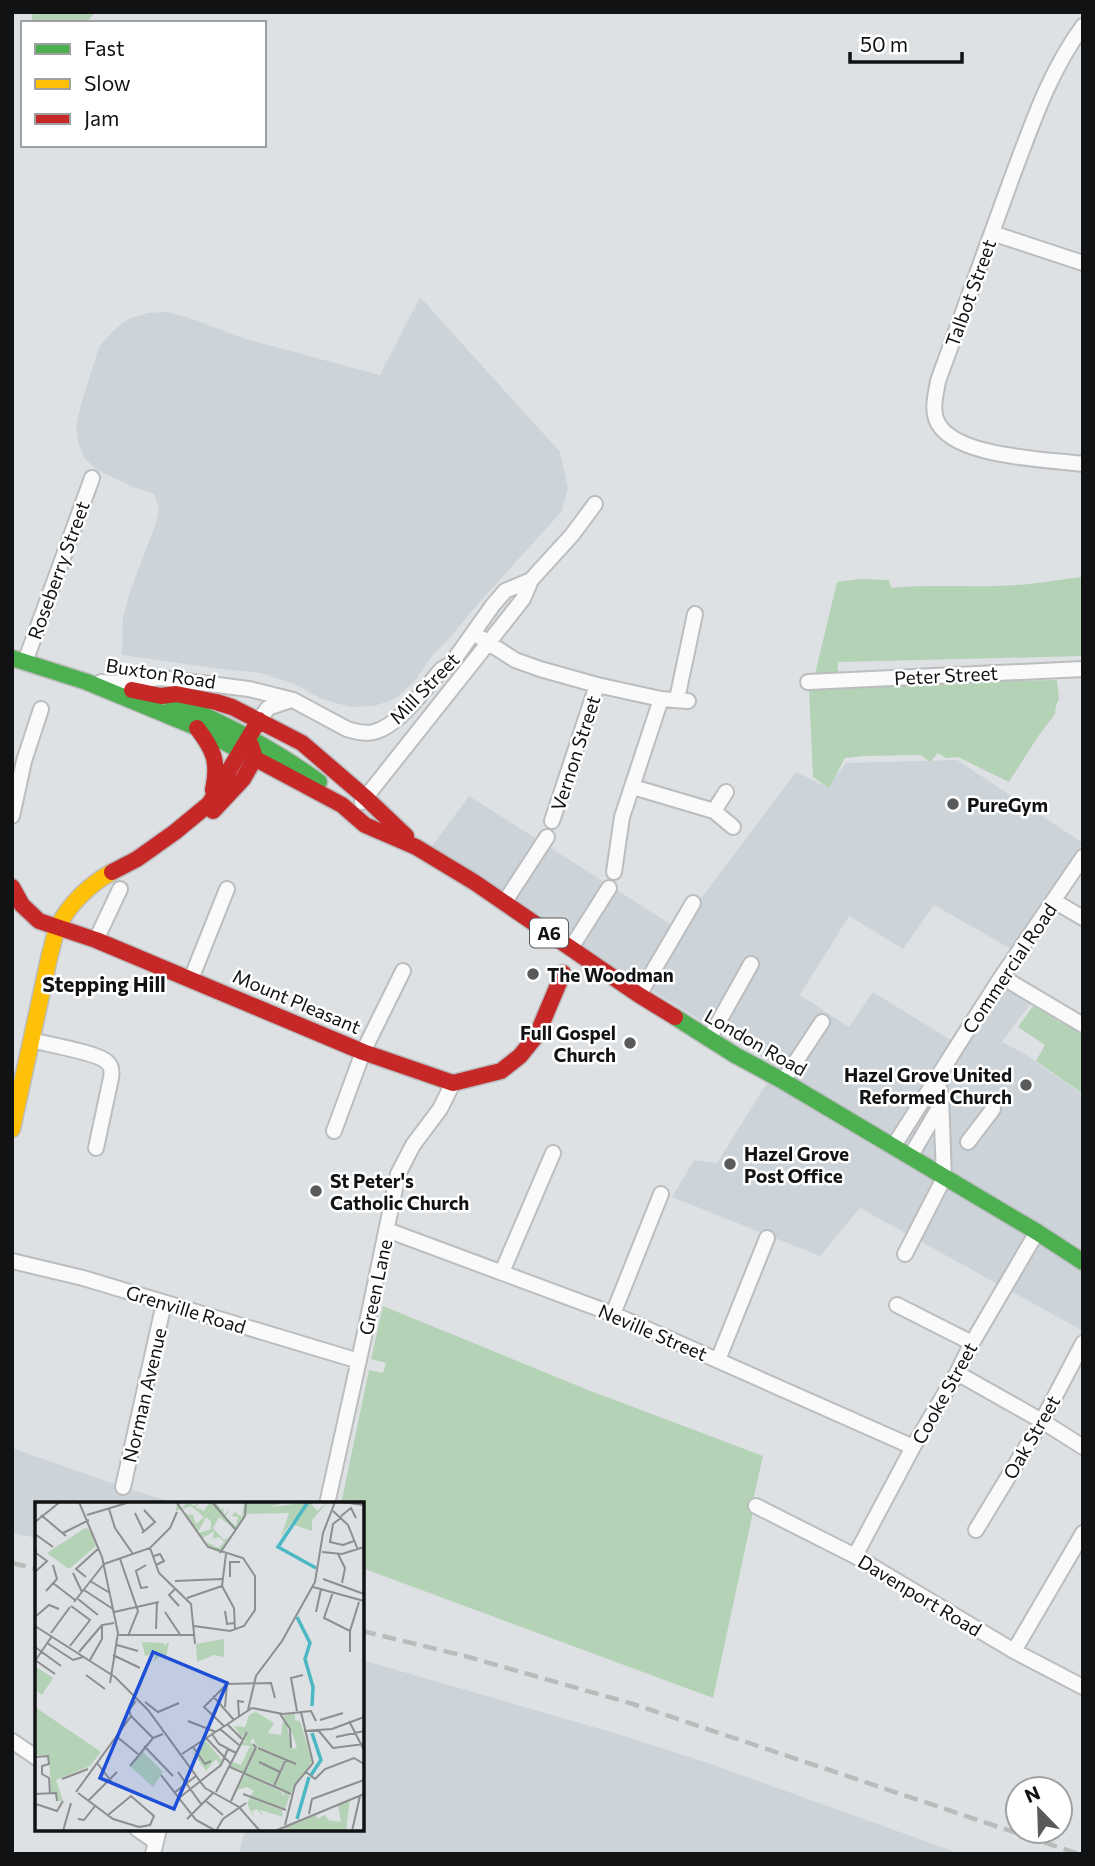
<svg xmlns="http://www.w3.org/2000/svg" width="1095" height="1866" font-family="Commissioner,sans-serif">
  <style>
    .built { fill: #ccd4da }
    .green { fill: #b4d2b6 }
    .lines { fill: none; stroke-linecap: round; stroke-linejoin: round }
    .street-casing { stroke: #bbbdbf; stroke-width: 18 }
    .fast-casing { stroke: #bbbdbf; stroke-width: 19 }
    .slow-casing { stroke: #bbbdbf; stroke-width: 19 }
    .jam-casing { stroke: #bbbdbf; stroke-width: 19 }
    .street { stroke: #fafafb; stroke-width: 14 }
    .fast { stroke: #4caf50; stroke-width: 16 }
    .slow { stroke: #ffc107; stroke-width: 16 }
    .jam { stroke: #c62828; stroke-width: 16 }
    .rail { stroke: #babbbb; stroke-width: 4.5; stroke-dasharray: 14 7; stroke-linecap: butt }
    .poi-dot { fill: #585a5c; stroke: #fff; stroke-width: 2.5 }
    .labels { text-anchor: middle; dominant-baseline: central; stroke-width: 5; stroke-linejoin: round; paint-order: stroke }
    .shield { fill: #fff; stroke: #58595a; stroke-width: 2 }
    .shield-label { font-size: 18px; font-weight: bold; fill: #101214 }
    .street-label { font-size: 19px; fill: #101214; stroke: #fff }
    .poi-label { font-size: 19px; font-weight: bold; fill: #101214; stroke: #fff; text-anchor: start }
    .neighbourhood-label { font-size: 21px; font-weight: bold; fill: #101214; stroke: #fff }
    .inset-river { fill: none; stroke: #4cb8c4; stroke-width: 3.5 }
    .inset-road { fill: none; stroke: #8c8e90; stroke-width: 2 }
    .view { fill: #1d4ed8; fill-opacity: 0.15; stroke: #1d4ed8; stroke-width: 3.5 }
    .inset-edge { fill: none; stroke: #101214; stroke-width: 3.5 }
  </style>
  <rect width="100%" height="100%" fill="#dee1e3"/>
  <path class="built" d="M420,297L560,452L568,488L562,511L477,605L448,640L431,657L415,681L395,699L374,706L350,707L319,698L297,685L261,673L221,669L122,655L123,618L129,594L156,523L159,507L154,494L133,487L97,470L85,459L78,443L76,427L81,404L99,347L113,331L128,319L148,313L166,312L190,318L242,338L380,375Z
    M957,760L1083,843L1013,950L934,905L903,949L849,916L800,995L849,1027L873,992L957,1044L998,982L1031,1003L1002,1042L1025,1054L1083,1095V1331L860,1208L820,1256L672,1197L694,1160L717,1163L777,1067L427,853L469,796L678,929L796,772L827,787L846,763Z
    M12,1448L123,1487L177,1504H37V1538L12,1533Z
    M362,1660L621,1735L708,1763L961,1854H239L245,1829H362Z"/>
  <path class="green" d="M33,12H95L87,23H31Z
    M1082,577L1083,656L838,662V672L815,674L837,582L861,579L889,580L891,588C933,584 975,588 1017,585C1038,584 1060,579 1082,577Z
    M1057,680L1059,699L1056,705L1055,714L1037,738L1009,782L958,757L946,758L938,753L930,762L921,755L864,756L845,758L829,788L813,777L809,690L967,682Z
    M1034,1005L1059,1022H1061L1083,1035V1094L1036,1061L1045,1045L1018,1027Z
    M383,1306L588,1390L763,1456L754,1496L752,1517L713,1698L362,1568V1504H341L369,1370L383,1373L386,1363L371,1359Z"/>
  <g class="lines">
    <defs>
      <path id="street" d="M1083,26C1049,72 1031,127 1011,180C987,247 963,314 938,381C936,394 932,406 936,419C950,458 1047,459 1083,464
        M992,233L1083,263
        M481,638L515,660L540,669L597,685L661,699L688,701
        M25,662L92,478
        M101,682L112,683L161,678L249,689L293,700L347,729C356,732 365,734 374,732C399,726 426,687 442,669L451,664L493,605L505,591L531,580
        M808,682L1083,669
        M677,699L695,614
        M259,720L268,708L291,700
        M633,787L714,811L733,827
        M362,802L523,599L531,580L572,535L595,504
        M714,811L726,792
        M12,816L24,761L41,709
        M552,821L597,685
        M614,872L622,817L661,699
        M1054,901L1083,918
        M504,903L547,837
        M96,940L120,889
        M571,948L609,888
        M1002,977L1083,1025
        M191,979L227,889
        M639,995L693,903
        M709,1039L751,964
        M31,1040C46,1044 99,1053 107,1062C112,1066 112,1072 111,1078L96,1148
        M783,1081L822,1022
        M334,1131L363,1052L403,971
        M968,1142L993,1109
        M893,1147L998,982L1083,857
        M910,1157L940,1106
        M387,1230L613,1314L913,1447
        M905,1254L944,1178L941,1096L937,1080
        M12,1261L83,1278L359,1361
        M502,1272L553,1153
        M897,1305L972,1343
        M613,1314L661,1194
        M718,1360L767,1238
        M957,1373L1042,1421L1083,1447
        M123,1487L164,1303
        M327,1504L364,1337L398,1174L413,1145L440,1109L453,1083
        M756,1506L855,1556L1014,1651L1083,1687
        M976,1530L1042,1421L1083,1343
        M855,1556L913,1447L957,1373L972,1343L1037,1232
        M1014,1651L1083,1533
        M12,1741L37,1758
        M137,1829L156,1842
        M153,1854L159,1829"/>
      <path id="fast" d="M12,658L87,682L196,727L256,759
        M171,700C223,723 273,748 319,782
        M675,1017L735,1055L783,1081L1037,1232L1083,1262"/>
      <path id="slow" d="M12,1129L50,954C53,945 54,935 58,927C68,905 90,884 112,872"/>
      <path id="jam" d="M132,690L161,696L176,694L216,702L232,707L302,743L366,798L406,836
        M197,728C214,750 219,762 213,790
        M256,759L342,805L365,825L416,847L474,882L639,995L675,1017
        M213,811L243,779L255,758L251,745
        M112,872L137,859L175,832L209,804L259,720
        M12,887L22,905L39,921L96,940L363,1052L453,1083L501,1071L520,1056L537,1035L563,973"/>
    </defs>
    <use href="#street" class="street-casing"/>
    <use href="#fast" class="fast-casing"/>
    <use href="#slow" class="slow-casing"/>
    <use href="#jam" class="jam-casing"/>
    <use href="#street" class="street"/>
    <use href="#fast" class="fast"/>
    <use href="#slow" class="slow"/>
    <use href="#jam" class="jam"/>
    <path class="rail" d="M12,1563L37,1569
      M362,1631L465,1656L633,1704L1079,1854"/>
  </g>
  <g class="poi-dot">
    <circle cx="953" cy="804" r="7"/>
    <circle cx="533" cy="974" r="7"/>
    <circle cx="630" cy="1043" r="7"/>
    <circle cx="1026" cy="1085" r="7"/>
    <circle cx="730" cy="1164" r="7"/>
    <circle cx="316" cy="1191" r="7"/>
  </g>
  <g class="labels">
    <rect class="shield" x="530" y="918.5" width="38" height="29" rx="5"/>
    <g class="shield-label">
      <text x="549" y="933">A6</text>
    </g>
    <g class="street-label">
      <text transform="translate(970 293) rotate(-70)">Talbot Street</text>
      <text transform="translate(58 570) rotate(-70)">Roseberry Street</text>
      <text transform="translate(161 673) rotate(9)">Buxton Road</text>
      <text transform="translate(946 675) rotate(-3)">Peter Street</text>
      <text transform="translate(424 688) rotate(-46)">Mill Street</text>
      <text transform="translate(575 753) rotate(-72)">Vernon Street</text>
      <text transform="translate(1009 968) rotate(-56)">Commercial Road</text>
      <text transform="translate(297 1001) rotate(23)">Mount Pleasant</text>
      <text transform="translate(756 1042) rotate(30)">London Road</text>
      <text transform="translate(375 1287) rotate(-78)">Green Lane</text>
      <text transform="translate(186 1309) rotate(17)">Grenville Road</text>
      <text transform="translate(653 1332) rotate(23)">Neville Street</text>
      <text transform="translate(944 1393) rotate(-61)">Cooke Street</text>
      <text transform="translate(144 1395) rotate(-77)">Norman Avenue</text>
      <text transform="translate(1031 1437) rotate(-60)">Oak Street</text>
      <text transform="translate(920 1595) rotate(31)">Davenport Road</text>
    </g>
    <g class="poi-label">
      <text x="967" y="804">PureGym</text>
      <text x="547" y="974">The Woodman</text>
      <text x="616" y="1032" text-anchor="end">Full Gospel<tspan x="616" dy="22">Church</tspan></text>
      <text x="1012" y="1074" text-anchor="end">Hazel Grove United<tspan x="1012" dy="22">Reformed Church</tspan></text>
      <text x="744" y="1153">Hazel Grove<tspan x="744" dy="22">Post Office</tspan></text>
      <text x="330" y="1180">St Peter's<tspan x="330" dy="22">Catholic Church</tspan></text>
    </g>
    <g class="neighbourhood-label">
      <text x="104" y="983">Stepping Hill</text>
    </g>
  </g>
  <g transform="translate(35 1502)">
    <rect width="329" height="329" fill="#dee1e3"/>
    <path d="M142,0L147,6L153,0L159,4L165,0L161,5L169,9L175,0H181L186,8L188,5L189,13L195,7L190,15L201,24L203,15L196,14L200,10L207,15L209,0H252L235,5L275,0L282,9L293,0L277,18V29L257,22L258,18L246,35L254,11L212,12L200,27L184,15L178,26L189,38L194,35L185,51L174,46L167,38L184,46L189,40L184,35L178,37L179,29L166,37L164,31L176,27V19L171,15L163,30L151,12L158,13L161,22L169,15L156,4L141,9ZM50,26L55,28L61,44L34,67L12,51ZM189,137V155L179,153L162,160L161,142ZM107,140L129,141L130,145L131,142L134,140L131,156L126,153L119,159L120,151L110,154ZM0,164L18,176L7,193L0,188ZM0,205L66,250L55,264L21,278L28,299H22V292L16,291L14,253H0ZM221,210L239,221L233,231L246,233L248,219L252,223L257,247L262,246L256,227L246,215L260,210V218L265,219L277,259L256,291L240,284L251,259L264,263L222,244L218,236L215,240L220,245L209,270L196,264L197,260L206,263L215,244L205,243L207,239L212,241L208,237L211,231L206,235L199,224L210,225L214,213ZM170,238L187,258L185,263L181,257L171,269L157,249L170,261L161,248ZM221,246L249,258L239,283L210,271ZM107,249L128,270L118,285L96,265ZM210,272L247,290V295L249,290L255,293L250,307L215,294L219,289L212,285L202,288ZM215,296L247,308L248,315L225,308L228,315L222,307L217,309L218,314L212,301ZM315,297L311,329H251V323L281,313L282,317L290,313L293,318L306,320L303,303Z" fill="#b4d2b6"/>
    <path class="inset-river" d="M273,0L243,45L281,66M262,115L275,141L270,157L278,185L277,204M276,273L286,258L277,231M262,317L274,275"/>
    <path class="inset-road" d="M44,0L67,55L83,131L75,181M177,0L200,27M306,0L329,3M142,1L173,45L208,56L220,74V108L209,124L195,129L159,124M74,7L80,26L98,52M298,9L313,23L323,48M100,11L109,30M6,13L31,34M52,13L95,0M306,14L316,6L321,16M307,15L298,22L295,40L308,43L319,39M0,20L25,0M28,31L54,18M107,31L120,20L109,8M0,32L18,45M0,44L1,51L12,59L0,70M115,46L124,71L156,102L160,142M287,50L307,52L329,45M185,51L210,14L211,0M191,52L187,84L199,106L200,128M303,52L310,66L307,81M119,54L125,52L129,59L121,63M85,57L103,109L93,134M69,62L115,46L135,26L142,10M111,63L101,69L106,86L113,85M38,71L47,90M51,75L41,67L64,46M195,75V60H205M288,77L329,92M55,79L75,91M140,79L187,77M18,81L40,98M278,85L329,99M140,87L134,93L144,104M49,88L78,107M11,89L22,77L18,63M298,90L289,116L315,129M152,96L187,84M43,97L63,113M39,100L69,62M190,109L192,122L200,121M79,110L124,100M130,110L146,134M281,110L286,87M0,115L14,103L24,107M0,124L80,175L113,208L170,286L204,305L225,329M121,127L122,100M16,131L35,105M84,133H159M12,141L38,158L48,155M82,143L103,149M35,144L55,118L36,104M315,144V150V129L324,100M0,145L26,164M44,150L67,123M78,153L105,166M0,158L20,172M55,158L67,137V123L79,121M0,159L17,134M51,173L70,187M178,194L199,218M110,200L123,210L144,201M190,205L192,182M213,208L221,174L247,139L280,80L288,31L300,0M262,209L256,176L268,173M245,212L255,227L256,246M96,214L118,236L128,232M204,214L203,199L209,200M285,218L308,211M153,219L181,230M314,219L329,248M192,222L207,237M189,224L169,205L192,182L236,181L240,196M185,227L204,243M283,228L298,246L329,242M269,229L297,227L329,215M177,232L184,242L201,251M81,234L103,252M301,235L329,229M171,236L196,262M109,244L138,274M158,245L170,262L176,259M223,246L261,262M147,252L217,206L248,212L276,209L281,219M0,255L13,254L14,262L7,264V272L14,276L15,292M224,260L245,270M62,261L76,279M95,264L118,236M195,265L256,292M143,270L166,302M271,270L280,277L290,267L319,256L329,262M126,273L161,318L181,329M27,277L53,267M239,284L251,257M41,290L96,214L94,208L101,199M181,290L212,230M43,291L78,317L104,325L115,323L119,314L96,294L73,313M139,291L161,274M0,292L21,291L22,299M208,292L251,308M144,296L186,263L193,247M53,299L82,270M171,299L188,313M196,299L221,245L218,242M1,302L22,309L28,299M274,312L277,297L329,278M43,317L49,318L60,304M152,317L178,291M250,323L260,283L278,261L266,210M28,329L36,301M181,329L188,317L211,301M240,329L329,292M317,329L325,294"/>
    <path class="view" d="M118,150L192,181L139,307L65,276Z"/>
    <rect width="329" height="329" class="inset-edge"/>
  </g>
  <rect width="1095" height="1866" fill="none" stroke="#101214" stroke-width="28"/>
  <rect x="21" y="21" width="245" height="126" fill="#ffffff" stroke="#9fa0a1" stroke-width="2"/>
  <rect x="35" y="44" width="35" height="10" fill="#4caf50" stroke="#9fa0a1" stroke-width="2"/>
  <text x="84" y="56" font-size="21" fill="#101214">Fast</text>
  <rect x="35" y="79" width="35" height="10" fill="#ffc107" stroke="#9fa0a1" stroke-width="2"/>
  <text x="84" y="91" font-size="21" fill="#101214">Slow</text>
  <rect x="35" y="114" width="35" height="10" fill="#c62828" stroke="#9fa0a1" stroke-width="2"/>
  <text x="84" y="126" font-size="21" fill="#101214">Jam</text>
  <g transform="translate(1039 1810) rotate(337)"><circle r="33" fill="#ffffff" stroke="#9fa0a1" stroke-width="2"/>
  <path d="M0-5L12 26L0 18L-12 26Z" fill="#585a5c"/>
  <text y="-10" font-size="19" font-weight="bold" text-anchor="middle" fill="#101214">N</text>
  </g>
  <path d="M850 52v10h112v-10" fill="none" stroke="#101214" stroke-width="3.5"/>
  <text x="860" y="52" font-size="21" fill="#101214" stroke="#ffffff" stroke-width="5" paint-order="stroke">50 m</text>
</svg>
